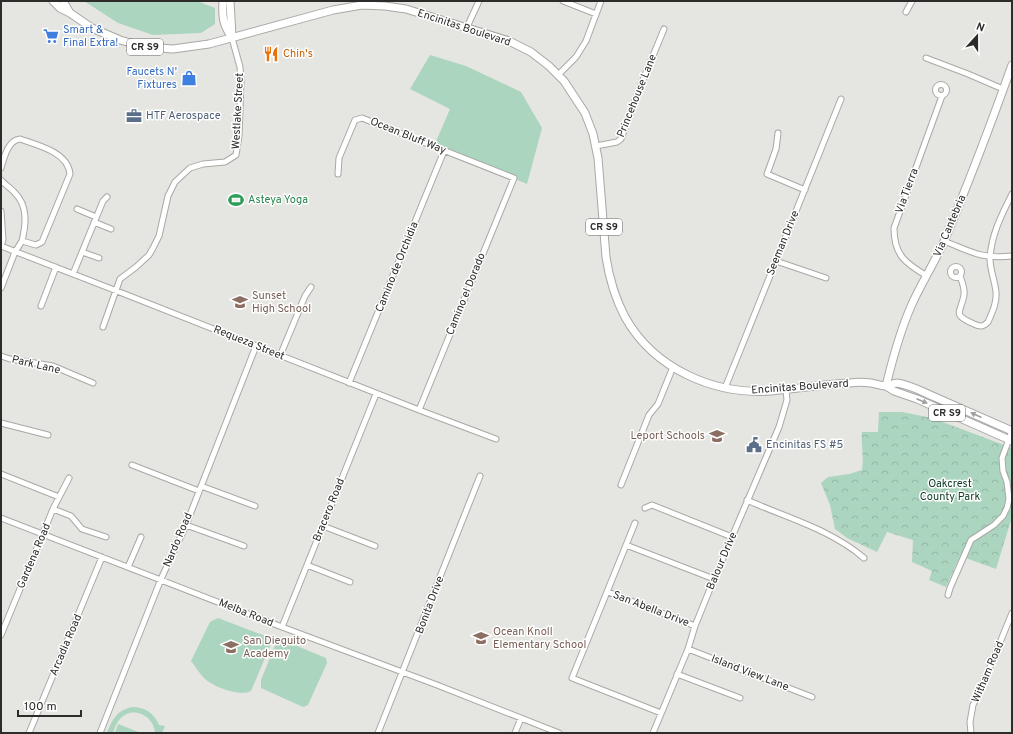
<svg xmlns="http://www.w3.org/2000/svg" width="1013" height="734" font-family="Overpass,sans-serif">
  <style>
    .grass { fill: #acd5c0 }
    .park { fill: url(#park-crowns) }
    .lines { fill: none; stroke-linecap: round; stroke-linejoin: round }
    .minor-casing { stroke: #a9a8a5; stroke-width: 7 }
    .major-casing { stroke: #a9a8a5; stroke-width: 9 }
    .minor { stroke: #fff; stroke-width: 5 }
    .major { stroke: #fff; stroke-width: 7 }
    .oneway { fill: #a0a0a0 }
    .labels { text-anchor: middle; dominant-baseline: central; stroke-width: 3; stroke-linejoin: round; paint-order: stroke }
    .shield { fill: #fff; stroke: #6c6b6b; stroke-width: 1 }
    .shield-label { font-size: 10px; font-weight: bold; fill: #2d2c2b }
    .street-label { font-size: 11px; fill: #2d2c2b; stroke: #fff }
    .shop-label { font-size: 11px; fill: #366cbe; stroke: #fff; text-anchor: start }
    .food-label { font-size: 11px; fill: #c56008; stroke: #fff; text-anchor: start }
    .service-label { font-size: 11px; fill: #4e5e75; stroke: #fff; text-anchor: start }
    .leisure-label { font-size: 11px; fill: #27864d; stroke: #fff; text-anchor: start }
    .education-label { font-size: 11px; fill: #785e54; stroke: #fff; text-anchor: start }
    .park-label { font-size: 11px; fill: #11402c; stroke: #fff }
  </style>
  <defs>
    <pattern id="park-crowns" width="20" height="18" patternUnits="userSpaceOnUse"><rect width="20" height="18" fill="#acd5c0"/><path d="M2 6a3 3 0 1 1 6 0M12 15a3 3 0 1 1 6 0" fill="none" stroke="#94b7a5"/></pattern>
  </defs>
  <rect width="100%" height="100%" fill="#e5e5e1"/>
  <path class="grass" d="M84,1H197L215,8V24L201,33L153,35L118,23Z
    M430,55L466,66L521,92L542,128L527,184L434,146L450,109L410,89Z
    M218,618L273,639L251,691C240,697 213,687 204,678C199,673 195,666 191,661L210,622Z
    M278,638L326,658L327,663L308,705L303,707L261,688V680Z
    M132,707C145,707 154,713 159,725L165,726L162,733H155C154,716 133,705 120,719C116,723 115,728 113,733H107C112,720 117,710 132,707Z
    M118,724L141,733H115Z"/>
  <path class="park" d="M879,412H902L932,418L1012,448V517L996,569L960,556L946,587L929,580L932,571L912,562L913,540L887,532L877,552L847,538L835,529L830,505L821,483L828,477L849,474L862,470C864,457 861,445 862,432H878Z"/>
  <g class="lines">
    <defs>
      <path id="minor" d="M563,1L596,14
        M906,12L912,1
        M467,27L479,1
        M926,58L968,74L1003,89
        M558,75L576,57L586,41L601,1
        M935.5 90a5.5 5.5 0 1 1 11 0a5.5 5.5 0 1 1-11 0Z
        M778,133L776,149L767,174L805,190
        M596,146L617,142L621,139L638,92L664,29
        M1,168C4,158 8,140 20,139C37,145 68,152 70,174L42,242L36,245L22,241C26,224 28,206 15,193C11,188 5,185 1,180
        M338,174L339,158L355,120L362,118L514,178L419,410
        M77,209L96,217
        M1,211L3,240L1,246
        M94,222L111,229
        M944,241C972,252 980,259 1012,256
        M1,246L122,293L419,410L496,439
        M82,252L99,258
        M776,261L826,278
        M950.5 272a5.5 5.5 0 1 1 11 0a5.5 5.5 0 1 1-11 0Z
        M73,274L103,201L107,197
        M927,276C905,263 894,255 894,228L942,96
        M960,276C962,282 965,288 964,295C961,313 951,314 974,324C980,327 983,327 988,322C992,313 997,303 996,292C995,281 990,270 990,259C991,235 1002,214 1012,194
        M1,288L15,252L22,241
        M41,306L56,267
        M103,327L120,279L136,267L149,255L153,248L159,236L168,196L175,182L190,168L203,164L225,162L236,155L239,136L241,81L240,67L232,38
        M1,356L10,359L53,366L93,383
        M280,356L305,296L311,287
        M349,383L444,151
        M725,388L841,99
        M1,423L48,435
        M132,465L199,491
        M1,474L59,497
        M621,485L649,415L658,404L673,367
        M201,486L255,506
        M747,500C787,518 830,529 864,558
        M645,508L652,505L732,537
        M53,509L71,516L82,529L106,537
        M1,518L282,627L437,685L559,733
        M635,523L572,678L661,713
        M186,525L244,546
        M323,526L375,546
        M626,545L714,579
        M307,565L350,582
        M128,567L141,537
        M608,592L695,626
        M948,595L950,588L971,540L994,525L1003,516L1007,508L1009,499L1007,482L1003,471L1002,458L1012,431
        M282,627L376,394
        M1,635L53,509L69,478
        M688,649L812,697
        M677,674L740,698
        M29,733L102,557
        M100,733L161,579L186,525L256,346
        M378,733L480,476
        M515,733L521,718
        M653,733L688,649L695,626L714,579L779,427L787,400L786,390
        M971,733L970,722L973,705L981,689L1012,613"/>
      <path id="major" d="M53,1L60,8L70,13L92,28L120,40L145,47L173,49L209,44L333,10L362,5L385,6L406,9L509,41L531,52L549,66L564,81L585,113L593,134L598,158L606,257C609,277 615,298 625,317C654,369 714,395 771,391C797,389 823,384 850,383C856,382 864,382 871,383C876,384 881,386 886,386C890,386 893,383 897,383C911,385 925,393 937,398C962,409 987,420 1012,431
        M63,1L70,13
        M223,1C222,18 223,24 232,38
        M230,1L232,36
        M886,386C893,357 900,331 912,304C922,282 935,262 945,239C969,182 991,124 1012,65
        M886,386L894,391L917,399L1012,441"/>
    </defs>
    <use href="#minor" class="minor-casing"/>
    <use href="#major" class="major-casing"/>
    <use href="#minor" class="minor"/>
    <use href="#major" class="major"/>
  </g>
  <defs><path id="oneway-solid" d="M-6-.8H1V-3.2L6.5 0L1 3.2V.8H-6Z"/></defs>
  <g class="oneway">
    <use href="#oneway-solid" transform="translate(922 401) rotate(23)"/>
    <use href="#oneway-solid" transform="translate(976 415) rotate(-156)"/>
  </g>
  <defs>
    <symbol id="supermarket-bare" viewBox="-9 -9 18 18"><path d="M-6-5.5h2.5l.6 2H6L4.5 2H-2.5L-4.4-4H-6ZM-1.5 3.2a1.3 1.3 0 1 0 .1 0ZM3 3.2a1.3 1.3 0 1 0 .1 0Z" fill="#3f7fe0" stroke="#fff" stroke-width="2.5" paint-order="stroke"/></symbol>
    <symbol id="restaurant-bare" viewBox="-9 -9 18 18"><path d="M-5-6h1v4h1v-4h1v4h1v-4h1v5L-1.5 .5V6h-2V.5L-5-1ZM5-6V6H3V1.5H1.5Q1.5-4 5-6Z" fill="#e8710a" stroke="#fff" stroke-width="2.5" paint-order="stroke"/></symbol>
    <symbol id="shop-bare" viewBox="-9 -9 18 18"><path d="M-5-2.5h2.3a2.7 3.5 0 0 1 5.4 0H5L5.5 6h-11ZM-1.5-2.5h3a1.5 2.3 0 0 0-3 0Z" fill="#3f7fe0" stroke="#fff" stroke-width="2.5" paint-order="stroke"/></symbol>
    <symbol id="office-bare" viewBox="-9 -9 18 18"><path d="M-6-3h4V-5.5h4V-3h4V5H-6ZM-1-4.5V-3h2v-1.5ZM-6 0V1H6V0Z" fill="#5c6f8a" stroke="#fff" stroke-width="2.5" paint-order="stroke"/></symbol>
    <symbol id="stadium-bare" viewBox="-9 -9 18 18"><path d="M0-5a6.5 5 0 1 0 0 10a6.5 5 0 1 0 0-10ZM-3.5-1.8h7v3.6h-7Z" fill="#2e9e5b" stroke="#fff" stroke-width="2.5" paint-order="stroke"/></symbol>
    <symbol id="school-bare" viewBox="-9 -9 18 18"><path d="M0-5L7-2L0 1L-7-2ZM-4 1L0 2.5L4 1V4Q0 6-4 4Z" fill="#8d6e63" stroke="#fff" stroke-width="2.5" paint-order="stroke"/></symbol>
    <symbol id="civic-bare" viewBox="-9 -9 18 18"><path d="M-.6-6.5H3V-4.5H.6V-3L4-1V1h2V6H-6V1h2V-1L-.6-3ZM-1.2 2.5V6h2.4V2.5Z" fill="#5c6f8a" stroke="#fff" stroke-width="2.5" paint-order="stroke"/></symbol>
  </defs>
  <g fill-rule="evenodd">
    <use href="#supermarket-bare" x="40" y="25" width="22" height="22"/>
    <use href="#restaurant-bare" x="260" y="43" width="22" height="22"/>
    <use href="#shop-bare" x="178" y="67" width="22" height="22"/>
    <use href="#office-bare" x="123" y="105" width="22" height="22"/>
    <use href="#stadium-bare" x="225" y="189" width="22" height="22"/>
    <use href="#school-bare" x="229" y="291" width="22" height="22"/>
    <use href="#school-bare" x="706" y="425" width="22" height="22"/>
    <use href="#civic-bare" x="743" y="434" width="22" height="22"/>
    <use href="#school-bare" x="470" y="627" width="22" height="22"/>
    <use href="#school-bare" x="220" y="636" width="22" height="22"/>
  </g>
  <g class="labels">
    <g class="shield">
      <rect x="127" y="39" width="36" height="16" rx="3"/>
      <rect x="586" y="219" width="36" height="16" rx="3"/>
      <rect x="929" y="405" width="36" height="16" rx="3"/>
    </g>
    <g class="shield-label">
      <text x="145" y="47">CR S9</text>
      <text x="604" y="227">CR S9</text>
      <text x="947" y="413">CR S9</text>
    </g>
    <g class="street-label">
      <text transform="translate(464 28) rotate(18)">Encinitas Boulevard</text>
      <text transform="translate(637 96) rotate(-68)">Princehouse Lane</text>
      <text transform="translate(238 111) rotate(-87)">Westlake Street</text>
      <text transform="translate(408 136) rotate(22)">Ocean Bluff Way</text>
      <text transform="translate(907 191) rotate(-70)">Via Tierra</text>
      <text transform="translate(950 226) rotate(-67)">Via Cantebria</text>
      <text transform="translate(783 243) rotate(-68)">Seeman Drive</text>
      <text transform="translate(397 267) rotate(-68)">Camino de Orchidia</text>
      <text transform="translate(466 294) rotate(-68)">Camino el Dorado</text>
      <text transform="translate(249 343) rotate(22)">Requeza Street</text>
      <text transform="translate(36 365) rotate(13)">Park Lane</text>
      <text transform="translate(800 387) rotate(-4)">Encinitas Boulevard</text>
      <text transform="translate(329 510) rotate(-68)">Bracero Road</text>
      <text transform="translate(178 540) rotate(-67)">Nardo Road</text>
      <text transform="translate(34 556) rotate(-67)">Gardena Road</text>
      <text transform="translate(722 561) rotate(-67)">Balour Drive</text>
      <text transform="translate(430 605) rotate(-69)">Bonita Drive</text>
      <text transform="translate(651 609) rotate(21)">San Abella Drive</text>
      <text transform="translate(246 613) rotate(22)">Melba Road</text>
      <text transform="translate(66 645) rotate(-67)">Arcadia Road</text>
      <text transform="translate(988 672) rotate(-67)">Witham Road</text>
      <text transform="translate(750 673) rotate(21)">Island View Lane</text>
    </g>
    <g class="shop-label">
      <text x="63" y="30">Smart &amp;<tspan x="63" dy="13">Final Extra!</tspan></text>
      <text x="177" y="72" text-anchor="end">Faucets N'<tspan x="177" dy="13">Fixtures</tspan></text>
    </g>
    <g class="food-label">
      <text x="283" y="54">Chin's</text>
    </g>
    <g class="service-label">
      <text x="146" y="116">HTF Aerospace</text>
      <text x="766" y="445">Encinitas FS #5</text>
    </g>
    <g class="leisure-label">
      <text x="248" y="200">Asteya Yoga</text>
    </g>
    <g class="education-label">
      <text x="252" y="296">Sunset<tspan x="252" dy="13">High School</tspan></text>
      <text x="705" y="436" text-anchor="end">Leport Schools</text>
      <text x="493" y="632">Ocean Knoll<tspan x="493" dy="13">Elementary School</tspan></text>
      <text x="243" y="641">San Dieguito<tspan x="243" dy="13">Academy</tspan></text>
    </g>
    <g class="park-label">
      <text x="950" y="484">Oakcrest<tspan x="950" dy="13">County Park</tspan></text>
    </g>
  </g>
  <rect width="1013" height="734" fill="none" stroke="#2d2c2b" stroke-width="4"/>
  <g transform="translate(977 36) rotate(21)" stroke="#ffffff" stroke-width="3" paint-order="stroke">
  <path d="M0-3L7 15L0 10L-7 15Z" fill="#2d2c2b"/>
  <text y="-6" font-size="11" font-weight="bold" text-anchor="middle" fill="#2d2c2b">N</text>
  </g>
  <path d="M18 710v6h63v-6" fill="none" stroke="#2d2c2b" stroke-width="2"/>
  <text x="24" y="710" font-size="12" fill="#2d2c2b" stroke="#ffffff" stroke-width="3" paint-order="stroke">100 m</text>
</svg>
